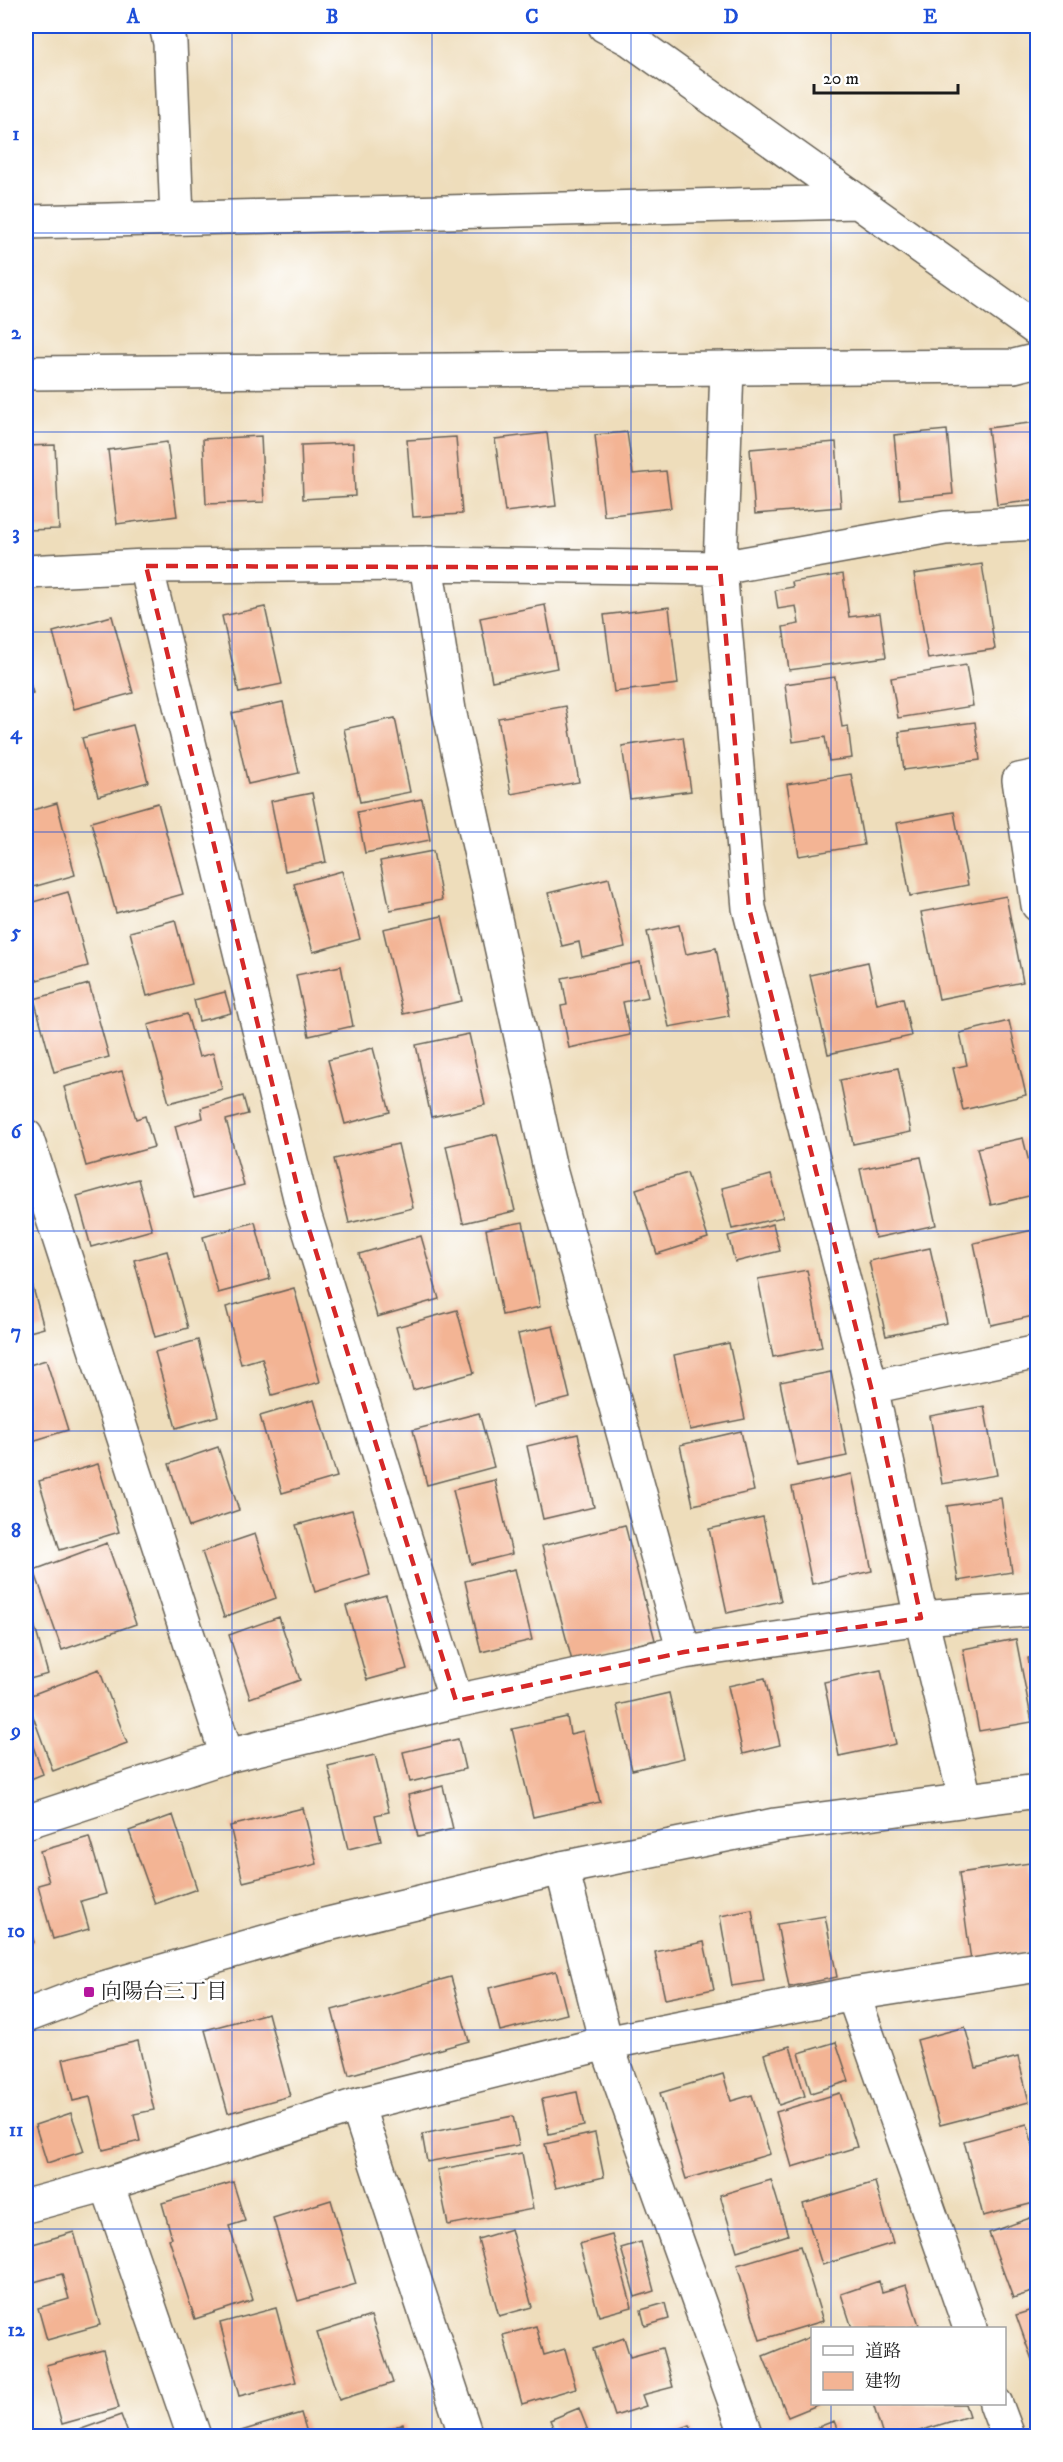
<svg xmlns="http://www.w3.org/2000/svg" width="1063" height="2462" font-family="'IM FELL DW Pica','Noto Serif JP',serif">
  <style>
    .building { fill: #f3b494 }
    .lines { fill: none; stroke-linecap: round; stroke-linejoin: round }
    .minor-casing { stroke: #666054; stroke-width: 36 }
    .tertiary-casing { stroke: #666054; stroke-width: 36 }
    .minor { stroke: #fff; stroke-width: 33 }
    .tertiary { stroke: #fff; stroke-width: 33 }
    .marked { fill: none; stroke: #d62828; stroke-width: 4.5; stroke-dasharray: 12 8; stroke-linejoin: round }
    .grid { fill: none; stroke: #1d4ed8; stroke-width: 1.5; stroke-opacity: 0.55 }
    .poi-dot { fill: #b5179e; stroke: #fff; stroke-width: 2 }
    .labels { text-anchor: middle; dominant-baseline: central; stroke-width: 5; stroke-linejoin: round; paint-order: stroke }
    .poi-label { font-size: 21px; fill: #1c1c1c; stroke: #fff; text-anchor: start }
    .neatline { fill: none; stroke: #1d4ed8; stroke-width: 2 }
    .grid-label { font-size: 20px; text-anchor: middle; font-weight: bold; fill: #1d4ed8 }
  </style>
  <rect width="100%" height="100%" fill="#fff"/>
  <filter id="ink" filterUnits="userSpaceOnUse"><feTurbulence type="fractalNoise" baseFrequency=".0167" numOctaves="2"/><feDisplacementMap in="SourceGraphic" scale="12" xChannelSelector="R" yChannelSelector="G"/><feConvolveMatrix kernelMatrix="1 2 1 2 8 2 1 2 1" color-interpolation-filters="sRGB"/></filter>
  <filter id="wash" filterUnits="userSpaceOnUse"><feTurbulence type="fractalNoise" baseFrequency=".008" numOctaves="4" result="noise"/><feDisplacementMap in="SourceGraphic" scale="24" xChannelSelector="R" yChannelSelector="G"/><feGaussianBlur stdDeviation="1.35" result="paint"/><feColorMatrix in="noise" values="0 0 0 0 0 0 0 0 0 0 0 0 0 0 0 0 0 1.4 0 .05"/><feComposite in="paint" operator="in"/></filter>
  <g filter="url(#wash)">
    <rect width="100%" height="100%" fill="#edb"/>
    <g id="blocks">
      <path class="building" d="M1038,422V500L997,505L988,428Z
        M947,430L953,494L900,499L894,435Z
        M627,432L633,474L666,471L671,508L604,516L595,435Z
        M547,433L556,506L505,512L495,439Z
        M261,436L264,502L206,504L203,439Z
        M456,437L462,514L413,517L407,440Z
        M167,442L177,516L117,524L108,450Z
        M836,442L841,507L755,514L750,449Z
        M353,443L355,496L303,499L301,445Z
        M55,445L59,529L26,530V446Z
        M982,564L995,649L928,659L914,574Z
        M843,574L849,617L880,613L886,657L789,670L783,627L799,624L796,606L778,609L775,590L793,587L792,582Z
        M545,605L557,668L492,681L480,618Z
        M265,607L282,684L239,693L222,616Z
        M669,607L678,684L614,692L604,615Z
        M112,616L133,693L74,709L53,632Z
        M966,665L973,706L898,718L891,678Z
        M26,670L33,693L26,695Z
        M835,677L842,727L848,726L852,758L829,761L825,737L793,742L785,684Z
        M283,702L299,773L248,784L232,713Z
        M566,706L579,782L511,794L498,718Z
        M395,718L410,792L360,802L344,729Z
        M975,722L980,760L904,770L899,732Z
        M133,725L148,782L98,796L82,738Z
        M683,737L691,791L630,799L622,746Z
        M851,774L864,845L799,856L787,784Z
        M312,793L326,862L285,871L271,801Z
        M422,799L430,840L365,853L357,812Z
        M57,803L75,875L26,889V812Z
        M158,803L183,894L116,913L91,822Z
        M954,812L968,885L910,896L897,823Z
        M433,851L442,900L390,910L380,861Z
        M342,871L360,939L313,952L294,884Z
        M609,878L625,947L582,957L579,942L562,946L548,893Z
        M68,892L88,966L26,983V904Z
        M1006,896L1023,982L939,999L921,912Z
        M442,916L462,1001L403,1014L383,929Z
        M175,920L192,984L147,996L130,932Z
        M679,925L686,954L716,948L729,1016L669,1027L647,932Z
        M640,962L648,997L623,1002L630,1035L569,1048L561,1006L567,1005L562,978Z
        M868,962L877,1004L903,998L911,1036L828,1054L810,975Z
        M341,966L353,1026L309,1036L296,975Z
        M89,984L109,1057L54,1072L34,999Z
        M225,992L231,1013L199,1021L194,1000Z
        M187,1014L199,1057L213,1053L222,1089L169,1103L148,1025Z
        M1009,1021L1026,1095L963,1110L953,1068L967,1065L960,1033Z
        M469,1034L485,1105L431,1117L416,1045Z
        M373,1048L390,1112L345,1124L328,1060Z
        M898,1068L911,1132L853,1144L840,1080Z
        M122,1071L136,1119L145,1116L154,1147L86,1166L64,1087Z
        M243,1096L248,1114L226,1120L244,1185L194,1198L175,1126L203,1118L201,1108Z
        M497,1134L515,1211L463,1223L446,1146Z
        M1023,1138L1037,1194L991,1205L977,1148Z
        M398,1144L413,1208L349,1223L334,1159Z
        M921,1157L936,1225L875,1238L860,1169Z
        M687,1173L708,1238L657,1254L636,1189Z
        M771,1175L783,1217L732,1229L722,1188Z
        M138,1179L152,1230L91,1247L77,1196Z
        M255,1222L270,1279L218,1293L203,1237Z
        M523,1222L540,1307L502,1315L486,1229Z
        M773,1224L780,1251L735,1262L728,1236Z
        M1038,1229V1315L991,1325L974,1243Z
        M421,1236L439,1299L377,1317L359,1254Z
        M930,1248L947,1323L886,1336L869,1261Z
        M167,1251L188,1328L155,1337L134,1260Z
        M807,1270L822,1347L773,1357L758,1279Z
        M30,1277L44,1328L26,1333V1278Z
        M294,1288L320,1382L272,1395L262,1358L241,1364L226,1307Z
        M457,1310L474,1373L413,1390L396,1327Z
        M553,1326L570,1398L534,1407L518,1334Z
        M198,1340L218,1416L176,1428L155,1352Z
        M729,1343L745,1419L690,1430L674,1355Z
        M46,1360L68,1430L26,1443V1366Z
        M831,1372L847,1456L797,1466L780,1382Z
        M314,1400L337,1477L282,1493L260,1416Z
        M984,1406L997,1475L942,1484L930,1416Z
        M479,1413L494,1467L427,1485L413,1430Z
        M741,1431L754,1491L693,1505L680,1445Z
        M578,1434L594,1507L543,1519L527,1446Z
        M218,1447L239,1510L189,1527L169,1464Z
        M98,1464L119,1532L60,1550L39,1481Z
        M852,1474L872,1571L812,1584L792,1487Z
        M495,1480L512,1554L471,1564L453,1490Z
        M1001,1498L1012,1572L958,1581L947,1506Z
        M352,1510L370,1575L315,1592L296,1525Z
        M763,1517L781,1601L727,1613L709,1529Z
        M625,1525L655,1640L572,1661L542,1546Z
        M255,1534L276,1598L224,1617L202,1552Z
        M107,1543L136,1624L62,1650L34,1570Z
        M515,1569L532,1640L481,1652L465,1581Z
        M386,1595L407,1669L367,1680L346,1606Z
        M31,1613L48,1674L26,1680V1615Z
        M279,1617L300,1680L250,1698L229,1635Z
        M1016,1639L1032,1722L979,1731L963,1649Z
        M1038,1656V1701H1036L1028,1658Z
        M99,1669L127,1743L53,1771L26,1697Z
        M881,1670L896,1744L839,1756L824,1682Z
        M765,1678L780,1745L743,1754L728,1686Z
        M669,1693L684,1758L632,1770L617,1705Z
        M567,1717L570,1734L583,1731L600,1802L533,1817L512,1729Z
        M26,1727L43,1774L26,1781Z
        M458,1739L465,1769L410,1782L403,1752Z
        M375,1755L389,1812L375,1815L381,1841L348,1849L328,1766Z
        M443,1786L453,1829L418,1837L408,1795Z
        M303,1808L317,1864L243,1882L230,1826Z
        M173,1815L197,1889L155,1904L129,1831Z
        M89,1837L106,1894L81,1901L89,1929L53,1939L38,1885L49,1882L40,1851Z
        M1030,1863L1038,1920V1951L971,1961L959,1873Z
        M752,1910L764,1981L732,1986L720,1916Z
        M825,1916L837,1977L789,1987L777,1924Z
        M26,1918L34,1942L26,1946Z
        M704,1942L714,1989L665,1999L655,1952Z
        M556,1971L567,2014L500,2031L489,1988Z
        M451,1977L469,2041L349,2075L332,2010Z
        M268,2013L290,2096L228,2113L205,2030Z
        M965,2027L976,2068L1018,2057L1029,2102L940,2125L917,2040Z
        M138,2041L154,2110L134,2114L140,2141L103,2150L90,2097L73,2101L63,2059Z
        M836,2042L849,2081L811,2093L799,2053Z
        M790,2046L805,2096L779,2105L764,2054Z
        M723,2074L731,2101L752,2095L770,2154L686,2179L660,2093Z
        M577,2092L584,2126L549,2134L542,2099Z
        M840,2093L857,2147L792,2167L776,2112Z
        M71,2113L84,2151L47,2163L35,2125Z
        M513,2116L519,2145L427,2162L422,2134Z
        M1027,2124L1038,2164V2202L983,2216L964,2141Z
        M595,2133L604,2177L556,2188L545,2144Z
        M522,2153L533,2209L448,2225L437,2170Z
        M771,2180L788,2235L737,2251L720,2195Z
        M233,2182L245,2221L229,2226L253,2300L195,2319L169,2239L172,2238L162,2203Z
        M875,2182L893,2243L822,2265L803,2204Z
        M331,2200L356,2284L298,2301L273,2218Z
        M1038,2215V2290L1013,2298L989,2233Z
        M511,2229L532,2307L499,2316L478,2239Z
        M74,2232L100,2325L47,2340L38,2308L69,2299L62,2274L34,2282L26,2246Z
        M612,2235L632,2307L599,2316L579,2244Z
        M641,2242L654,2291L635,2297L621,2248Z
        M800,2246L823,2321L760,2340L737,2265Z
        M879,2281L882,2292L906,2285L919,2325L907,2328H852L841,2294Z
        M665,2303L669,2319L645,2326L641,2310Z
        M276,2308L296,2382L239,2396L220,2323Z
        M1038,2308V2374H1037L1016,2315Z
        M371,2316L393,2383L339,2400L317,2333Z
        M536,2326L544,2355L565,2349L576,2388L522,2404L503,2335Z
        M812,2336V2404H820L788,2417L763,2356Z
        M624,2338L630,2357L662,2348L673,2387L642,2395L646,2406L615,2416L593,2349Z
        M103,2350L119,2408L62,2424L46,2365Z
        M873,2404H965L969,2416L903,2436H883Z
        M579,2408L590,2436H557L550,2420Z
        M301,2413L308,2436H242L241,2431Z
        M121,2415L129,2436H62Z
        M834,2421L840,2436H795Z
        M403,2424L407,2436H368Z
        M690,2425L694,2436H660Z"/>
    </g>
  </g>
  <g filter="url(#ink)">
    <use href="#blocks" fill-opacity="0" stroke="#666054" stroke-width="1.5"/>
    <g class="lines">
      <defs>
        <path id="minor" d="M166,26L170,43L177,218
          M605,26L631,40L1038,330
          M26,222L857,202
          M727,368L720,568L749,908L871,1387L921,1618L965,1798
          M426,564L449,710L551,1173L684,1652
          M146,566L303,1210L456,1701
          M26,572L146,566L426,564L720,568L945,528L1038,523
          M1038,776L1019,780L1038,905
          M26,1136L227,1756
          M871,1387L1038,1352
          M26,1822L227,1756L456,1701L684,1652L921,1618L1038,1609
          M562,1868L606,2043L747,2436
          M853,1994L970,2328
          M357,2105L466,2436
          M107,2184L194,2436
          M26,2206L107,2184L357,2105L606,2043L853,1994L1038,1965
          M996,2404L1008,2436"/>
        <path id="tertiary" d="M26,373L1014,366L1038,360
          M26,2016L89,1992L324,1925L562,1868L775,1825L1038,1791"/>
      </defs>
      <use href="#minor" class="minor-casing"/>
      <use href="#tertiary" class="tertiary-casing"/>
      <use href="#minor" class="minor"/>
      <use href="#tertiary" class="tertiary"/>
    </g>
  </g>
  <path class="marked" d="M146,566L720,568L749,908L871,1387L921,1618L684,1652L456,1701L303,1210Z"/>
  <path class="grid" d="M232,26V2436M432,26V2436M631,26V2436M831,26V2328M26,233H1038M26,432H1038M26,632H1038M26,832H1038M26,1031H1038M26,1231H1038M26,1431H1038M26,1630H1038M26,1830H1038M26,2030H1038M26,2229H1038M831,2404V2436"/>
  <rect class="poi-dot" x="83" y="1986" width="12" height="12" rx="3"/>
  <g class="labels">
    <g class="poi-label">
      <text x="101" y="1992">向陽台三丁目</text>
    </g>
  </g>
  <rect width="1063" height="2462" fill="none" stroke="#fff" stroke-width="66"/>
  <rect x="811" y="2327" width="195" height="78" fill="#ffffff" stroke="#a4a4a4" stroke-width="1.5"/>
  <rect x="823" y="2346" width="30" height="9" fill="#ffffff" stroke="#a4a4a4" stroke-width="1.5"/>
  <text x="865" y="2357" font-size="18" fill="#1c1c1c">道路</text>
  <rect x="823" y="2372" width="30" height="18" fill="#f3b494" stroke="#a4a4a4" stroke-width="1.5"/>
  <text x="865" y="2387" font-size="18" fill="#1c1c1c">建物</text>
  <path d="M814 84v9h144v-9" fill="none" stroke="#1c1c1c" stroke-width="3"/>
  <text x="823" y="84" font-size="18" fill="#1c1c1c" stroke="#ffffff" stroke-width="4.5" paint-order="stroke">20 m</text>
  <rect x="33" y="33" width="997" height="2396" class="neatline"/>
  <g class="grid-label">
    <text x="133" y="23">A</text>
    <text x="332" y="23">B</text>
    <text x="532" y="23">C</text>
    <text x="731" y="23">D</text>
    <text x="930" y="23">E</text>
    <text x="16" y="140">1</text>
    <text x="16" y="339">2</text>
    <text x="16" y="539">3</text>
    <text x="16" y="739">4</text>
    <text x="16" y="938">5</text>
    <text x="16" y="1138">6</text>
    <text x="16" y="1338">7</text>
    <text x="16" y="1537">8</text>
    <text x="16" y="1737">9</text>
    <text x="16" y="1937">10</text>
    <text x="16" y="2136">11</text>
    <text x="16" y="2336">12</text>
  </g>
</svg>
